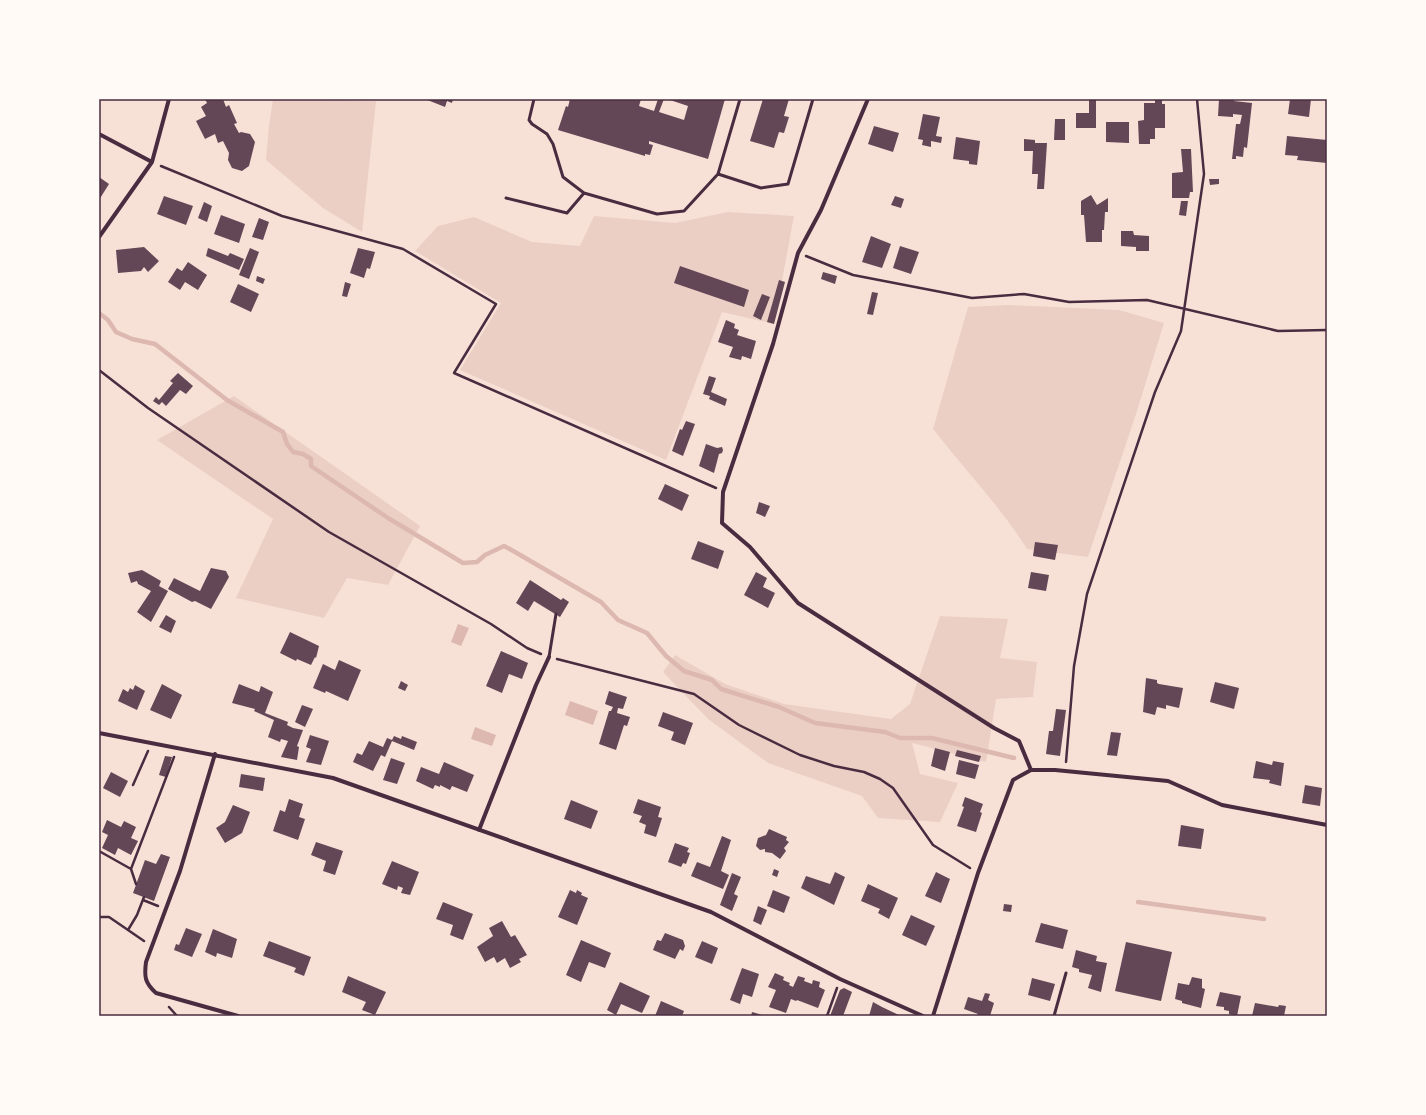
<svg xmlns="http://www.w3.org/2000/svg" width="1426" height="1115" font-family="Overpass,sans-serif">
  <style>
    .green { fill: #ebcfc5 }
    .water { fill: #dcb8b0 }
    .lines { fill: none; stroke-linecap: round; stroke-linejoin: round }
    .stream { stroke: #dcb8b0; stroke-width: 4.5 }
    .building { fill: #644757 }
    .path { stroke: #4a2c40; stroke-width: 2.5 }
    .service { stroke: #4a2c40; stroke-width: 3 }
    .minor { stroke: #4a2c40; stroke-width: 4 }
    .neatline { fill: none; stroke: #4a2c40; stroke-width: 1.5 }
  </style>
  <rect width="100%" height="100%" fill="#f7e1d7"/>
  <path class="green" d="M273,99L376,101L362,232L323,208L266,160L269,125Z
    M728,212L794,216L774,324L722,312L666,460L460,370L501,303L415,251L438,226L474,217L532,242L580,246L594,216L675,223Z
    M1008,305L1119,310L1164,323L1137,411L1088,557L1027,549C1000,506 964,469 933,429L968,307Z
    M234,396L420,526L388,585L347,578L324,618L236,598L273,519L157,440Z
    M940,616L1008,619L1000,658L1037,662L1033,697L996,699L986,762L912,743L920,774L958,783L940,822L878,818L862,796L768,763L708,719L663,672L675,655L725,684L784,704L891,719L910,704Z"/>
  <path class="water" d="M458,624L469,628L461,646L451,642Z
    M570,701L598,711L593,725L565,715Z
    M475,727L496,735L492,746L471,739Z"/>
  <g class="lines">
    <path class="stream" d="M99,313L108,320L116,332L132,339L155,344L227,400L283,432L287,444L293,452L303,454L311,459V466L388,518L463,563L477,562L485,555L504,546L515,552L601,602L618,620L647,633L666,656L684,671L712,680L721,689L779,707L815,723L885,732L900,738H932L1014,758
      M1138,902L1264,919"/>
  </g>
  <path class="building" d="M205,99H223L226,107L229,105L237,123L234,124L239,133L241,132L250,134L255,142L249,166L242,171L232,168L228,160L229,153L223,141L218,143L215,134L205,139L196,121L206,116L201,107L207,103Z
    M425,99H453L452,103L447,101L445,107Z
    M570,99H641L639,106L654,111L658,99H664L659,112L684,120L688,106L667,99H725L708,159L649,141V144L653,145L650,155L645,154V156L558,130L566,106L568,107Z
    M763,99H789L784,116L789,117L784,133L779,132L774,148L750,141Z
    M1089,99H1096V128H1076V113H1089Z
    M1155,99H1162V104H1165V128H1155V139H1150V144H1139L1138,121L1144,120V103H1155Z
    M1219,99H1234V101L1252,103L1247,148L1244,147L1243,157L1236,156V159H1232L1236,124H1240L1242,115L1233,114V117L1218,116Z
    M1290,99H1311L1309,117L1288,114Z
    M923,114L940,117L936,136L942,137L941,143L931,141V147L922,145L923,140L918,139Z
    M1055,119H1065V140H1054Z
    M1106,122H1129V143L1106,142Z
    M874,126L899,133L893,152L868,144Z
    M1287,136L1327,140V163L1297,160L1298,156L1285,155Z
    M956,137L980,141L977,165L969,164V161L953,159Z
    M1024,139L1035,140V143H1047L1044,189H1037L1038,174H1032L1033,151H1024Z
    M1181,149H1191L1193,192H1190L1189,198H1172V173L1183,172Z
    M99,177L109,184L99,200Z
    M1209,179H1219V184L1210,185Z
    M1091,195L1097,205L1108,198V212H1105L1104,230H1102V242H1086L1084,215H1081V201Z
    M164,196L193,206L186,225L157,214Z
    M895,196L904,199L901,208L891,205Z
    M1181,201H1188L1186,216L1179,215Z
    M204,202L212,206L207,222L198,218Z
    M221,215L245,224L239,243L214,234Z
    M259,218L269,222L263,240L252,237Z
    M1121,231H1133L1134,235L1149,236V251H1136V247L1121,246Z
    M871,236L891,244L882,268L862,262Z
    M900,246L919,252L911,274L893,268Z
    M144,247L159,261L148,272L144,267L141,271L118,273L116,250Z
    M208,248L228,256L230,253L244,259L239,270L206,256Z
    M250,248L259,252L249,279L239,275Z
    M358,248L375,252L370,269L367,268L364,278L350,273Z
    M188,262L207,275L198,290L185,282L180,290L168,282L177,268L182,271Z
    M680,266L749,290L744,307L674,283Z
    M823,272L837,276L835,284L821,279Z
    M257,276L265,279L263,284L256,281Z
    M779,280L785,282L774,324L767,322Z
    M345,282L351,284L347,297L342,296Z
    M238,284L259,294L251,312L230,302Z
    M872,292L878,293L873,315L867,314Z
    M762,294L770,297L761,320L753,316Z
    M726,320L735,324L734,328L739,330L737,335L756,341L751,359L742,356L741,360L729,357L733,347L718,342Z
    M178,373L193,386L186,394L180,390L166,406L162,402L159,405L153,401L156,397L159,400L173,383L170,381Z
    M709,376L716,378L711,392L727,399L725,406L709,399L710,396L703,394Z
    M686,421L695,424L683,456L672,451L680,429L682,430Z
    M706,444L717,448L722,447L723,450L722,453L719,454L714,473L699,466Z
    M665,484L689,495L682,511L658,499Z
    M759,502L770,506L765,517L756,513Z
    M698,541L724,551L718,569L691,559Z
    M1035,542L1058,545L1055,560L1033,556Z
    M211,568L226,571L229,577L211,609L195,601L192,602L168,589L174,578L200,591Z
    M142,570L161,581L159,586L168,591L151,622L137,612L151,591L138,584L137,581L131,583L128,573Z
    M756,572L767,578L763,587L775,593L768,608L744,595Z
    M1031,572L1049,575L1046,591L1028,588Z
    M530,580L561,600L563,598L569,602L560,617L534,601L528,611L516,603Z
    M166,615L176,621L171,633L159,627Z
    M290,632L319,646L316,658L315,657L311,665L297,659L296,661L280,653Z
    M501,651L528,663L522,679L509,674L502,693L486,686Z
    M339,660L361,670L348,701L326,691L325,693L313,688L323,664L335,670Z
    M1146,678L1157,680V683L1159,684L1183,688L1179,708L1166,705V709L1157,707L1155,715L1143,712Z
    M401,681L408,685L405,691L398,688Z
    M1215,682L1239,688L1234,709L1210,702Z
    M162,684L182,695L171,719L150,710Z
    M239,684L259,692L261,686L273,692L265,713L288,722L287,725L293,728L303,730L297,746L299,747L297,760L281,757L288,741L281,739L280,742L268,737L274,720L254,711L255,709L232,703Z
    M135,685L145,691L137,710L118,701L123,689L128,692L130,688L133,690Z
    M609,691L627,697L623,709L618,708L617,713L630,717L627,726L624,725L616,750L599,744L609,711H611L613,707L605,704Z
    M302,705L313,709L305,727L295,722Z
    M1056,709L1066,710L1060,756L1046,754L1049,731H1053Z
    M663,712L693,723L685,745L671,740L674,732L658,726Z
    M1111,732L1121,733L1117,756L1107,755Z
    M310,735L329,741L321,765L306,762L311,749L306,747Z
    M394,736L401,739L402,736L417,742L414,750L392,741L385,757L381,755L373,771L353,762L357,753L362,755L369,741L383,747L387,738L392,740Z
    M935,748L950,752L945,771L931,766Z
    M957,750L981,756L979,762L955,756Z
    M165,756L172,757L166,777L159,775Z
    M391,758L405,763L397,784L383,780Z
    M959,760L979,765L975,779L956,774Z
    M1256,761L1272,765L1273,761L1284,763L1281,786L1269,783L1270,780L1253,778Z
    M444,762L474,775L467,792L452,786L450,790L440,785V787L435,785L433,789L416,781L421,767L439,774Z
    M111,772L128,781L120,797L103,788Z
    M241,774L265,778L263,791L239,787Z
    M1305,785L1322,788L1320,806L1302,803Z
    M965,797L983,804L980,812L982,813L976,832L957,826L964,807L962,806Z
    M289,799L303,804L299,817L305,819L298,840L273,831L280,810L285,812Z
    M638,799L661,807L658,817L662,818L656,837L644,833L646,825L639,822L642,816L633,813Z
    M571,800L598,811L591,829L564,819Z
    M233,805L250,812L242,833L225,843L216,828L225,822Z
    M107,820L121,827L124,821L136,827L131,838L138,841L131,855L118,848L115,855L102,848L108,835L102,832Z
    M1181,825L1204,829L1201,849L1178,846Z
    M769,829L787,837L786,840L789,842L784,848L786,851L780,859L772,853L765,852V849L760,850L756,846L758,838L766,835Z
    M722,836L731,840L721,871L729,875L723,889L691,876L697,862L710,867Z
    M316,842L343,851L335,875L323,871L326,861L311,855Z
    M675,843L689,848L687,852L690,853L686,864L683,863L681,867L668,862Z
    M161,854L170,857L154,901L133,893L145,860L156,864Z
    M392,861L419,872L410,895L401,893L403,888L398,886L397,890L382,884Z
    M774,869L779,871L777,877L772,875Z
    M835,872L845,877L834,905L801,888L806,876L830,884Z
    M936,872L950,879L941,903L925,896Z
    M732,873L741,877L734,894L738,896L732,911L720,905Z
    M868,884L898,898L889,919L878,913L880,909L861,901Z
    M570,890L576,893L577,890L582,893L581,895L588,898L577,925L558,917Z
    M773,890L790,897L784,913L767,906Z
    M443,902L473,914L463,940L450,935L453,925L436,919Z
    M1004,904L1012,905L1011,912L1003,911Z
    M758,906L767,910L761,925L753,921Z
    M911,915L935,926L926,946L902,935Z
    M502,921L511,937L515,935L527,955L519,959L521,962L510,968L505,958L497,963L494,957L485,962L477,947L493,936L489,928Z
    M1041,923L1068,930L1063,949L1035,942Z
    M186,928L202,934L192,957L174,950L176,944L179,945Z
    M213,929L237,939L232,958L217,953L216,957L205,952Z
    M665,933L683,940L685,946L683,951L680,949L675,959L653,950L657,940L661,941Z
    M581,940L611,953L605,968L589,962L581,982L566,975Z
    M269,941L311,957L304,976L294,972L296,968L263,956Z
    M702,941L718,948L712,964L695,957Z
    M1126,942L1172,952L1161,1001L1115,991Z
    M1076,950L1097,956L1096,961L1107,963L1101,992L1088,988L1092,975L1079,972V969L1072,967Z
    M742,968L759,974L752,997L743,994L740,1004L730,1000Z
    M775,973L784,977L783,980L790,983L789,985L793,987L798,976L805,978L804,981L812,984L813,980L820,982L819,987L825,990L818,1008L797,1000L796,1001L791,999L786,1013L769,1007L776,990L768,987Z
    M348,976L386,992L375,1015L362,1010L366,1002L342,992Z
    M1192,977L1202,979V988L1205,989L1201,1008L1182,1003V1001L1175,999L1178,983L1189,985Z
    M1032,978L1055,984L1050,1001L1028,995Z
    M620,982L650,996L642,1013L621,1004L616,1015L607,1010Z
    M844,988L852,992L843,1016H830L840,990Z
    M1220,992L1241,996L1237,1016L1229,1014V1011L1224,1010V1007L1216,1006Z
    M985,993L990,994L988,1000L994,1003L990,1016H977L978,1014L964,1009L968,997L982,1001Z
    M661,1001L684,1011L682,1016H655Z
    M873,1002L882,1007L901,1016H869Z
    M1255,1003L1278,1007L1279,1005L1286,1006L1284,1016H1252Z
    M752,1012L759,1014L764,1016H751Z"/>
  <g class="lines">
    <path class="path" d="M161,166L282,216L403,249L496,304L454,373L716,488
      M806,256L853,275L972,298L1024,294L1069,302L1147,300L1278,331L1327,330
      M99,370L148,408L329,532L491,624L527,648L541,654
      M557,659L694,694L739,725L800,755L834,766L864,772L880,779L893,788L933,845L970,868
      M1066,762L1074,666L1087,594L1155,392L1181,331L1204,174L1197,99
      M133,785L148,751
      M99,851L131,869
      M136,884L131,869L174,757
      M143,900L158,906
      M99,917H109L128,930L137,915L144,897
      M128,930L144,941
      M169,1007L177,1016
      M827,1016L837,988"/>
    <path class="service" d="M534,99L529,120L532,124L547,134L553,144L563,177L584,193L657,214L684,211L718,174
      M740,99L718,174L761,188L788,184L813,99
      M506,198L567,213L584,193
      M549,657L556,614
      M1054,1016L1066,973"/>
    <path class="minor" d="M868,99L821,210L798,253L773,344L723,492L722,523L750,547L798,603L994,728L1019,741L1031,770
      M99,134L152,162
      M99,237L152,162L169,99
      M99,733L333,778L711,912L840,979L923,1016
      M215,754L180,871L146,962C144,977 145,983 156,993L238,1016
      M479,830L536,685L549,657
      M933,1016L978,873L1013,780L1031,770H1055L1168,781L1222,805L1327,825"/>
  </g>
  <rect width="1426" height="1115" fill="none" stroke="#fffaf5" stroke-width="200"/>
  <rect x="100" y="100" width="1226" height="915" class="neatline"/>
</svg>
